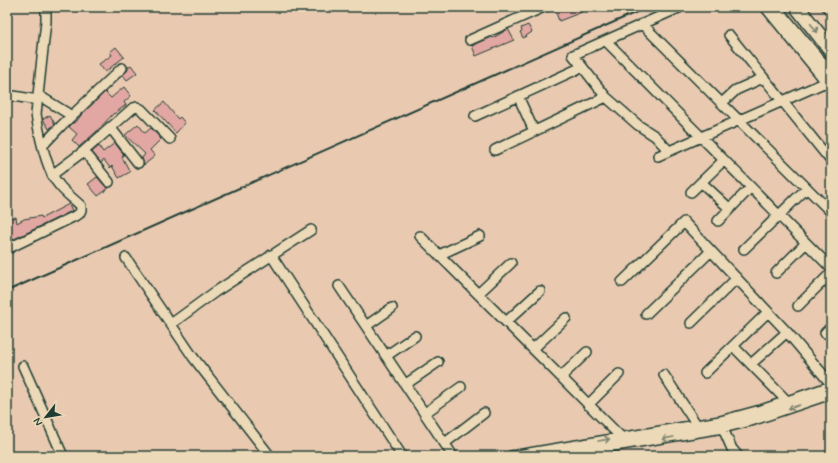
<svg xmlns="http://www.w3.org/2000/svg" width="838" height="463" font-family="Mynerve,sans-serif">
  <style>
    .building { fill: #e2a7a2; stroke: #1f3d34 }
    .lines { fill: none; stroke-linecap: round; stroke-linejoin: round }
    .minor-casing { stroke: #1f3d34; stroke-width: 12 }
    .highway-casing { stroke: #1f3d34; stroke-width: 17 }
    .minor { stroke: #ecd9b7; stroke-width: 9 }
    .highway { stroke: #ecd9b7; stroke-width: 14 }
    .rail { stroke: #1f3d34; stroke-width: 2 }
    .oneway { stroke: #7b836f }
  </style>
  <rect width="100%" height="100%" fill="#e9cab1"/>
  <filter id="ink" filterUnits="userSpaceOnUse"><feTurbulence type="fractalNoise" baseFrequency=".025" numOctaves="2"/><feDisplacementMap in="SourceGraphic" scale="8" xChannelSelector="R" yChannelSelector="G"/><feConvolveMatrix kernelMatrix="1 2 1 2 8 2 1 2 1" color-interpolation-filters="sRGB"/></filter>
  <g filter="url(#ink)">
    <path class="building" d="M561,7H580L582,12L559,21L555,10Z
      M528,25L532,32L523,38L520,32L522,31L521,28Z
      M508,29L514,40L476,56L472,46L492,37L493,38Z
      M116,47L124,57L105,72L99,64L112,55L110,52Z
      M131,65L137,73L127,80L123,75L128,70V67Z
      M124,87L131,96L124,102L126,105L114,114V113L96,132L79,147L72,140L77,134L69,127L74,122L75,123L82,114L105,92L111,98Z
      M164,102L178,119L180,117L185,123L176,133L155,110Z
      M50,115L55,124L49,129L43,119Z
      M138,124L145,133L151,128L161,139L150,150L155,156L144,165L142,158L145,154L125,135Z
      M115,143L124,155L122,157L130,172L119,178L112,166L110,168L104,160L101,163L92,152L99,146L103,152Z
      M97,177L105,186L109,188L98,196L88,184Z
      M69,204L72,211L10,241L7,234V219L16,217L17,223L24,219L41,216L42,218Z"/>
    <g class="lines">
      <defs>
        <path id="minor" d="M765,7L831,88
          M827,7L831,11
          M642,24L831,212
          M729,35L831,161
          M470,40L544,7
          M606,41L831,268
          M7,95L38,100
          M38,95L72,116
          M518,96L534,131
          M722,103L736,90L763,78
          M475,116L582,67
          M110,127L138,163
          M43,145L61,126L122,68
          M495,150L606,97
          M84,151L109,182
          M669,151L655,136L638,125L606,97L573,55L681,7
          M658,156L826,82
          M52,175L84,151L133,108L137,107L141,109L170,139
          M701,182L730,209
          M691,192L724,160
          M718,221L751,187
          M420,236L621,437
          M7,249L79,214L81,210V206C74,199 65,193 59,185C46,170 39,133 36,114L46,21V7
          M744,249L807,188
          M271,255L402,456
          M439,255L480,236
          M126,258L193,357L270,456
          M776,273L806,243
          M622,282L684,222L787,332L831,384
          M339,286L453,456
          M478,294L511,263
          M798,306L831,273
          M646,314L711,251
          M506,322L540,291
          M691,323L737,278
          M171,324L215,292L311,230
          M366,326L392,308
          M825,333L831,327
          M733,346L787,401
          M533,349L566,318
          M386,356L415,336
          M751,364L787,332
          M23,366L63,456
          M705,373L768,312
          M664,375L696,424
          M561,377L587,352
          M406,384L438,362
          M588,405L619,374
          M425,413L461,387
          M721,424L732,449L738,456
          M445,443L484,413
          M511,456L720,421L764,409L831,386
          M555,456L723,428L751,421L831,394"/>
        <path id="highway" d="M773,7L831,77
          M797,7L831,50"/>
      </defs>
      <use href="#minor" class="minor-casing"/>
      <use href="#highway" class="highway-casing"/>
      <use href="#minor" class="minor"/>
      <use href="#highway" class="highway"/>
      <path class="rail" d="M7,291L648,7"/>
    </g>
    <defs><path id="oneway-shaft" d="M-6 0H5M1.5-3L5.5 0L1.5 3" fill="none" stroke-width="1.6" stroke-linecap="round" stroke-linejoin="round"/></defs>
    <g class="oneway">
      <use href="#oneway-shaft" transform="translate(814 28) rotate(51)"/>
      <use href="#oneway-shaft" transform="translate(794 407) rotate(161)"/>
      <use href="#oneway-shaft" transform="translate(668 438) rotate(170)"/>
      <use href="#oneway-shaft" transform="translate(604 440) rotate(-10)"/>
    </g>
  </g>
  <rect width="838" height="463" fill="none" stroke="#ecd9b7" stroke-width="24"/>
  <rect x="12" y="12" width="814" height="439" fill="none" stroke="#1f3d34" stroke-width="1.5" filter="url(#ink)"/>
  <g transform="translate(46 417) rotate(239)" stroke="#ecd9b7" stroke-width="3" paint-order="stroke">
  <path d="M0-3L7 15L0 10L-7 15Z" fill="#1f3d34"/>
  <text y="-6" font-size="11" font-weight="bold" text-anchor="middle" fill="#1f3d34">N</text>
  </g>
</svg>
